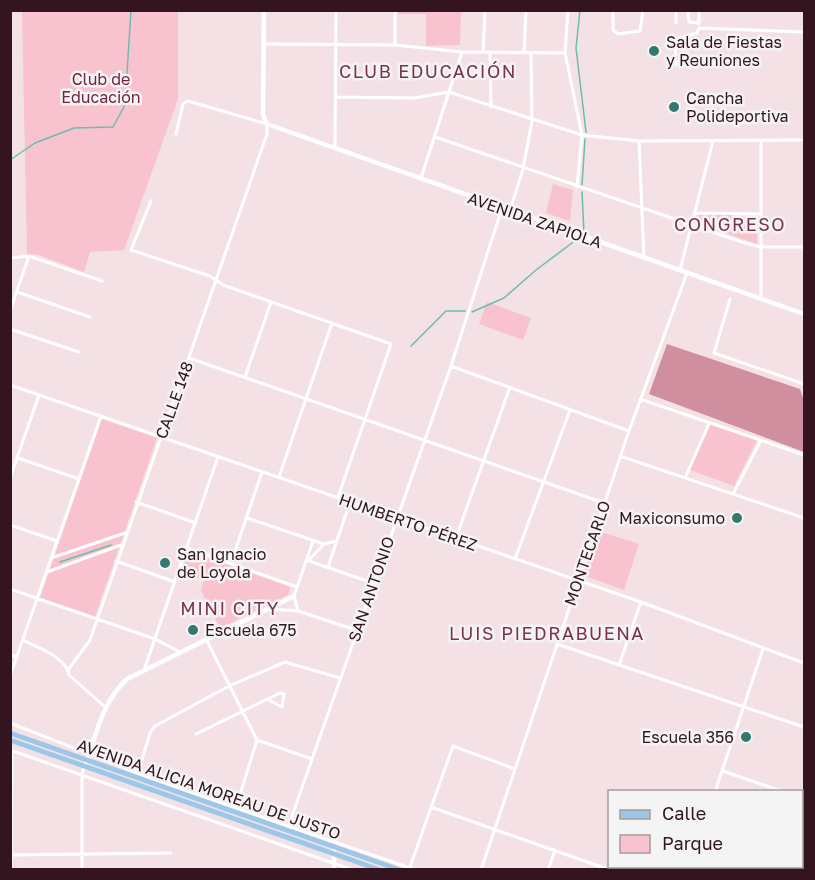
<svg xmlns="http://www.w3.org/2000/svg" width="815" height="880" font-family="'Golos Text',sans-serif">
  <style>
    .green { fill: #f8c3cf }
    .forest { fill: #d08f9f }
    .lines { fill: none; stroke-linecap: round; stroke-linejoin: round }
    .stream { stroke: #6bbcaf; stroke-width: 1.5 }
    .street { stroke: #fff; stroke-width: 3 }
    .secondary { stroke: #fff; stroke-width: 4.5 }
    .primary { stroke: #9bc7e9; stroke-width: 5 }
    .poi-dot { fill: #33796f; stroke: #f4f4f4; stroke-width: 2 }
    .labels { text-anchor: middle; dominant-baseline: central; stroke-width: 5; stroke-linejoin: round; paint-order: stroke }
    .poi-label { font-size: 16px; fill: #34141e; stroke: #f4f4f4; text-anchor: start }
    .park-label { font-size: 16px; fill: #72243f; stroke: #f4f4f4 }
    .street-label { font-size: 16px; fill: #34141e; stroke: #f4f4f4 }
    .neighbourhood-label { font-size: 18px; letter-spacing: 1.5px; fill: #7c324a; stroke: #f4f4f4 }
  </style>
  <rect width="100%" height="100%" fill="#f4e1e5"/>
  <path class="green" d="M22,11H178V99L124,250L90,252L84,272L36,254L27,255Z
    M398,11H461L460,45L426,46V14H398Z
    M553,184L573,190L570,221L546,213Z
    M698,215H737L738,225L757,226V244L696,223Z
    M487,302L531,318L523,340L479,324Z
    M102,419L157,438L95,617L40,598Z
    M709,422L757,440L734,486L690,470Z
    M598,531L639,544L624,590L585,576L584,570Z
    M189,551L290,587L288,595L220,628L201,590L204,580L181,571Z"/>
  <path class="forest" d="M667,344L800,389L804,401V452L649,394Z"/>
  <g class="lines">
    <path class="stream" d="M580,10L576,48L586,132
      M10,160L35,143L74,128L113,127L125,105L131,10
      M582,185L585,139
      M582,192L584,233
      M472,312L504,298L536,270L576,240
      M411,346L446,311H465
      M60,562L111,545"/>
    <path class="street" d="M395,10V45
      M568,10L565,53L582,135L577,187
      M613,10V30L618,34L640,31L643,10
      M688,10L689,22L699,23
      M676,23V10
      M699,24V10
      M699,28L804,32
      M265,44L395,45L462,52L565,53
      M483,52L485,10
      M490,52L491,107
      M524,53L526,10
      M676,65L675,44L679,38L697,33L699,28
      M335,97L414,98L449,92L582,135L639,141L804,140
      M435,137L742,242L761,247H804
      M639,141L644,258
      M761,141V298
      M335,147L336,10
      M421,178L462,52
      M151,201L131,250L210,276L223,285L391,344L338,497
      M510,210L523,169L532,121L531,53
      M695,213L761,214
      M10,258L29,256L102,281
      M680,270L713,141
      M17,292L90,317
      M730,299L714,353L804,384
      M10,311L29,256
      M10,329L79,352
      M189,358L604,503
      M451,366L629,431
      M245,377L271,302
      M10,385L641,602L804,663
      M640,399L804,455
      M620,456L804,518
      M18,458L79,479
      M279,477L332,323
      M10,478L39,395
      M685,478L709,424
      M733,494L760,442
      M136,502L196,523
      M247,518L324,544
      M10,525L57,541
      M456,538L510,387
      M187,548L297,587
      M51,558L125,533
      M515,559L570,410
      M309,560L324,544L336,541
      M116,561L175,582
      M309,561L373,583
      M231,563L262,472
      M328,567L350,502
      M47,572L121,545
      M10,589L155,639L180,652
      M271,609L298,611L356,630
      M298,611L294,596L313,541
      M206,639L257,740L236,808
      M23,640C38,648 66,657 69,675L105,707
      M557,644L804,727
      M10,654L17,657
      M619,665L641,602
      M68,670L90,640L267,134V124L188,101L183,104L176,134
      M144,670L218,457
      M10,676L101,416
      M10,723L163,783L416,870
      M196,734L280,693L284,694L282,707L267,699
      M257,740L312,759
      M10,750L353,870
      M723,771L784,792
      M138,773L150,733L155,726L229,686L285,662L340,678
      M715,792L763,649
      M802,798L804,799
      M431,807L610,870
      M287,830L451,366L502,208
      M10,855L171,853
      M800,866L804,868
      M410,867L453,746L515,769
      M11,870L12,751
      M82,870V773L85,767
      M481,870L629,431L687,273
      M548,870L555,850
      M686,870L687,866
      M756,870L757,866"/>
    <path class="secondary" d="M264,10L263,115L267,124L804,314
      M85,766C96,735 102,702 127,679L294,596
      M334,870V851"/>
    <path class="primary" d="M10,733L400,870
      M10,740L380,870"/>
  </g>
  <g class="poi-dot">
    <circle cx="654" cy="51" r="6"/>
    <circle cx="674" cy="107" r="6"/>
    <circle cx="737" cy="518" r="6"/>
    <circle cx="165" cy="563" r="6"/>
    <circle cx="193" cy="630" r="6"/>
    <circle cx="746" cy="737" r="6"/>
  </g>
  <g class="labels">
    <g class="poi-label">
      <text x="666" y="42">Sala de Fiestas<tspan x="666" dy="18">y Reuniones</tspan></text>
      <text x="686" y="98">Cancha<tspan x="686" dy="18">Polideportiva</tspan></text>
      <text x="725" y="518" text-anchor="end">Maxiconsumo</text>
      <text x="177" y="554">San Ignacio<tspan x="177" dy="18">de Loyola</tspan></text>
      <text x="205" y="630">Escuela 675</text>
      <text x="734" y="737" text-anchor="end">Escuela 356</text>
    </g>
    <g class="park-label">
      <text x="101" y="79">Club de<tspan x="101" dy="18">Educación</tspan></text>
    </g>
    <g class="street-label">
      <text transform="translate(535 220) rotate(19)">AVENIDA ZAPIOLA</text>
      <text transform="translate(174 400) rotate(-70)">CALLE 148</text>
      <text transform="translate(408 522) rotate(19)">HUMBERTO PÉREZ</text>
      <text transform="translate(587 553) rotate(-71)">MONTECARLO</text>
      <text transform="translate(371 589) rotate(-71)">SAN ANTONIO</text>
      <text transform="translate(209 789) rotate(19)">AVENIDA ALICIA MOREAU DE JUSTO</text>
    </g>
    <g class="neighbourhood-label">
      <text x="428" y="71">CLUB EDUCACIÓN</text>
      <text x="730" y="224">CONGRESO</text>
      <text x="230" y="608">MINI CITY</text>
      <text x="547" y="633">LUIS PIEDRABUENA</text>
    </g>
  </g>
  <rect width="815" height="880" fill="none" stroke="#34141e" stroke-width="24"/>
  <rect x="608" y="790" width="195" height="78" fill="#f4f4f4" stroke="#a79a9e" stroke-width="1.5"/>
  <rect x="620" y="810" width="30" height="9" fill="#9bc7e9" stroke="#a79a9e" stroke-width="1.5"/>
  <text x="662" y="820" font-size="18" fill="#34141e">Calle</text>
  <rect x="620" y="835" width="30" height="18" fill="#f8c3cf" stroke="#a79a9e" stroke-width="1.5"/>
  <text x="662" y="850" font-size="18" fill="#34141e">Parque</text>
</svg>
